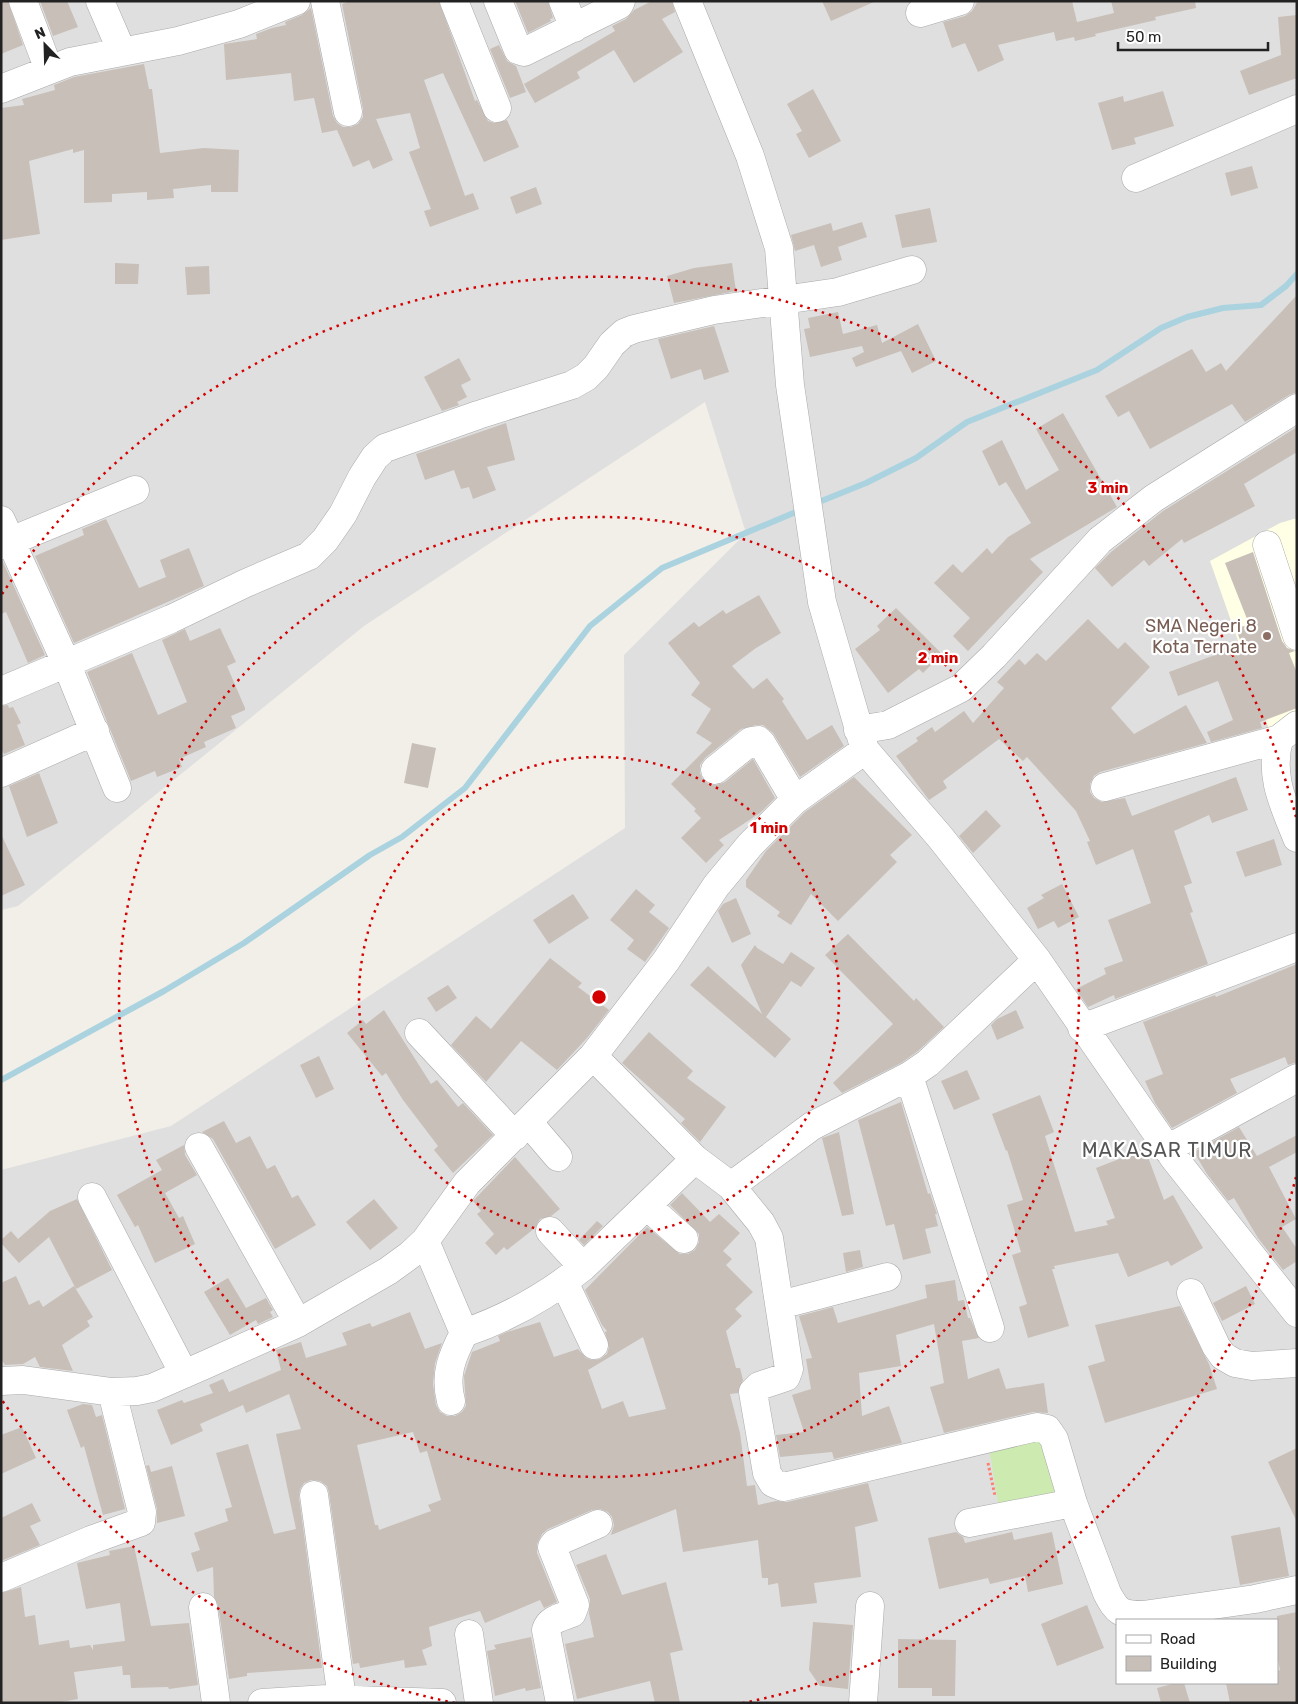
<svg xmlns="http://www.w3.org/2000/svg" width="1298" height="1704" font-family="Rubik,sans-serif">
  <style>
    .residential { fill: #e0dfdf; fill-rule: evenodd }
    .education { fill: #ffffe5 }
    .grass { fill: #cdebb0 }
    .lines { fill: none; stroke-linecap: round; stroke-linejoin: round }
    .stream { stroke: #aad3df; stroke-width: 6 }
    .building { fill: #c7bfb8; fill-rule: evenodd }
    .minor-casing { stroke: #a9a9a9; stroke-width: 29 }
    .path { stroke: #fa8072; stroke-width: 3; stroke-dasharray: 2.5 2.5; stroke-linecap: butt }
    .minor { stroke: #fff; stroke-width: 28 }
    .ring { fill: none; stroke: #d40000; stroke-width: 2.5; stroke-dasharray: 2.5 5 }
    .education-dot { fill: #8d6e63; stroke: #fff; stroke-width: 2 }
    .labels { text-anchor: middle; dominant-baseline: central; stroke-width: 4.5; stroke-linejoin: round; paint-order: stroke }
    .education-label { font-size: 18px; fill: #785e54; stroke: #fff; text-anchor: end }
    .quarter-label { font-size: 20px; letter-spacing: 1px; fill: #555; stroke: #fff }
    .centre { fill: #d40000; stroke: #fff; stroke-width: 2.5 }
    .ring-label { font-size: 15px; text-anchor: middle; font-weight: bold; fill: #d40000; stroke: #fff; stroke-width: 4.5; stroke-linejoin: round; paint-order: stroke }
  </style>
  <rect width="100%" height="100%" fill="#f2efe9"/>
  <path class="residential" d="M1,1H1297V1703H1V1170L171,1126L625,828L624,655L746,533L705,402L364,626L18,906L1,910ZM1117,1620H1277V1683H1117Z"/>
  <path class="education" d="M1297,518V712L1269,729L1210,561L1280,523Z"/>
  <path class="grass" d="M1052,1437L1062,1491L998,1503L989,1448Z"/>
  <g class="lines">
    <path class="stream" d="M814,504L866,483L916,458L967,422L1097,370L1161,328L1187,317L1223,308L1261,305L1286,286L1297,274
      M1,1080L164,991L244,943L370,855L402,837L465,788L590,626L662,568L803,509"/>
  </g>
  <path class="building" d="M1,1H8L23,45L1,54Z
    M40,1H67L78,27L53,36Z
    M350,1H439L475,101L477,100L488,121L495,123L507,120L519,147L484,162L443,73L424,80L465,196L473,193L479,209L430,227L424,211L431,209L409,152L420,148L410,113L376,119L393,160L373,169L369,160L353,167L337,130L322,133L314,98L294,101L291,73L226,80L224,44L257,39L256,34L272,28L286,25L285,22L302,15L311,8L333,116L337,123L343,127H351L358,124L363,117V109L342,4Z
    M515,1H548L553,18L550,19L551,21L528,33Z
    M652,1H672L675,12L662,19L683,52L634,83L614,50L577,72L580,78L535,103L524,84L615,31L612,26L626,19L634,10Z
    M822,1H876L831,21Z
    M978,1H1072L1077,22L1114,13L1111,1H1195L1196,8L1155,17L1156,20L1095,34L1096,36L1075,41L1074,37L1056,41L1054,32L998,45L1004,60L978,72L965,43L952,48L943,22L965,16L972,11Z
    M1297,15V78L1249,95L1240,71L1281,55L1278,17Z
    M499,45L507,61L516,66L526,92L510,98L490,49Z
    M144,64L149,89H152L160,153L204,148L239,150L238,192H211V185L173,189L174,198L147,200V192L112,194V202L84,203V150L73,153V149L29,161L40,234L1,240V108L24,105L22,99L55,90L54,85L74,77Z
    M813,89L841,141L809,158L796,134L802,131L787,104Z
    M1163,91L1174,126L1134,138L1136,144L1112,150L1098,103L1123,96L1124,102Z
    M1252,166L1258,188L1231,196L1225,173Z
    M536,187L542,204L516,214L510,197Z
    M930,208L937,242L902,248L895,215Z
    M862,222L867,237L838,247L842,260L821,267L814,245L795,251L791,235L831,223L833,231Z
    M115,263L139,264L138,284H115Z
    M732,263L736,291L674,303L667,276L694,268Z
    M209,266L210,294L187,295L185,267Z
    M1297,295V392L1289,395L1245,422L1232,404L1150,449L1129,411L1118,417L1105,396L1192,349L1206,372L1221,363L1226,371Z
    M838,312L843,334L877,325L882,343L918,324L936,361L912,373L901,351L856,367L852,358L864,352L862,346L810,357L804,329L810,328L808,318Z
    M714,326L729,372L704,380L701,369L671,379L658,339Z
    M459,358L471,380L461,385L467,397L457,402L459,405L442,411L424,377Z
    M1063,413L1117,507L1030,559L1043,572L968,651L953,636L970,618L934,583L953,564L962,573L987,548L992,554L1008,537L1031,523L1006,482L999,486L982,451L1002,440L1026,490L1059,470L1036,429Z
    M506,423L515,460L487,467L496,490L473,499L469,487L461,489L454,470L425,480L416,454Z
    M1297,427V452L1244,484L1255,506L1184,543L1182,539L1149,566L1144,560L1112,587L1095,568L1111,552L1163,511Z
    M106,519L139,588L166,577L160,560L189,548L204,586L74,643L35,556L84,535L82,529Z
    M1253,552L1282,641L1287,648L1295,651L1289,653L1297,673V708L1260,722L1262,728L1211,742L1207,732L1233,720L1218,681L1178,696L1169,672L1242,645L1236,629L1249,624L1225,563Z
    M2,560L45,655L28,663L6,612L1,614Z
    M759,595L781,633L756,648L732,666L753,689L767,678L784,699L782,701L807,740L832,725L844,746L800,777L773,733L763,725H756L741,729L705,758L700,765V773L703,780L710,785H717L725,782L753,759L775,798L760,813L719,840L724,845L706,863L681,838L701,818L694,811L696,809L671,784L712,743L696,733L711,709L691,695L700,683L668,643L694,622L699,627L723,610L726,614Z
    M896,608L942,654L923,673L919,669L888,693L855,649L880,630L877,626Z
    M1088,619L1118,649L1125,642L1150,667L1111,708L1134,734L1186,705L1207,743L1100,772L1094,776L1090,784V792L1094,798L1102,802L1125,798L1132,816L1236,777L1248,810L1212,823L1209,815L1174,831L1192,883L1184,886L1193,912L1190,913L1208,964L1115,999L1114,995L1088,1007L1076,989L1106,974L1104,968L1123,961L1108,920L1151,903L1133,849L1096,865L1087,842L1090,841L1076,811L1027,757L1023,761L999,739L943,781L947,788L929,800L896,756L918,741L916,738L932,727L935,732L964,711L973,723L1004,688L997,682L1019,659L1025,665L1037,653L1046,661Z
    M220,628L236,662L227,666L245,708V710L231,716L236,728L204,742L206,747L179,759L182,767L157,777L155,771L131,781L87,672L132,653L158,715L187,702L162,640L185,629L190,641Z
    M8,705L9,708L13,707L21,723L17,725L25,745L4,754L1,748V706Z
    M412,743L436,748L428,788L404,783Z
    M39,773L58,823L27,837L9,786Z
    M854,777L912,835L890,855L897,862L838,921L811,894L791,925L777,916L780,912L746,887V880L766,851L805,812Z
    M986,810L1001,826L973,853L959,836Z
    M1,834L25,885L1,896Z
    M1274,839L1282,865L1245,877L1236,852Z
    M1062,884L1079,917L1058,928L1054,921L1038,929L1027,908L1044,898L1041,895Z
    M636,889L655,905L649,912L669,928L645,962L627,949L634,940L610,920Z
    M573,894L589,918L549,944L533,920Z
    M736,898L751,934L732,943L718,911L723,904Z
    M848,934L914,1001L916,998L944,1027L918,1051L901,1063L842,1093L833,1083L893,1024L825,955Z
    M755,945L757,948L783,964L791,952L815,968L801,987L791,981L766,1017L791,1039L775,1058L690,985L708,966L762,1014L741,965Z
    M550,958L582,983L578,987L609,1010L587,1038L557,1070L521,1041L486,1082L451,1045L476,1016L491,1029Z
    M1297,964V1062L1288,1065L1285,1057L1230,1079L1237,1093L1172,1128L1155,1103L1145,1081L1163,1074L1143,1022L1215,995L1216,997Z
    M448,985L457,998L436,1012L427,998Z
    M384,1010L431,1084L437,1080L458,1107L463,1103L493,1135L453,1173L434,1150L438,1146L403,1100L386,1073L382,1076L347,1033L363,1020L366,1024Z
    M1016,1010L1024,1028L997,1040L991,1025L997,1019Z
    M649,1032L693,1071L687,1078L726,1107L700,1142L681,1123L685,1119L622,1063Z
    M319,1056L334,1089L316,1098L300,1065Z
    M967,1070L980,1099L954,1110L941,1081Z
    M1040,1095L1054,1132L1045,1136L1075,1232L1108,1225L1106,1221L1115,1218L1096,1168L1145,1149L1164,1200L1173,1195L1203,1248L1171,1266L1168,1261L1128,1277L1118,1253L1054,1266L1055,1269H1052L1069,1326L1028,1338L1019,1307L1027,1304L1012,1255L1021,1252L1007,1205L1023,1200L1007,1150L1006,1151L992,1114Z
    M901,1102L928,1194L930,1193L937,1214H935L938,1226L925,1229L931,1253L903,1260L894,1224L886,1226L858,1120Z
    M224,1121L236,1143L250,1136L267,1169L275,1165L292,1198L298,1195L316,1225L275,1249L213,1139L202,1132Z
    M1239,1127L1257,1156L1297,1135V1152L1269,1167L1296,1219L1282,1227L1297,1249V1261L1283,1270L1258,1238L1234,1198L1228,1201L1207,1174L1194,1152Z
    M839,1132L854,1214L842,1216L822,1138Z
    M184,1145L185,1155L197,1175L165,1193L179,1218L183,1216L195,1244L155,1263L138,1225L135,1227L117,1195L162,1170L156,1160Z
    M515,1157L560,1209L551,1216L540,1219L535,1228L507,1250L504,1247L496,1255L485,1243L494,1234L477,1214L481,1211L473,1201Z
    M682,1193L710,1222L719,1214L740,1233L723,1251L732,1259L726,1265L753,1292L735,1309L742,1316L726,1331L736,1368H740L743,1380L738,1393L730,1394L740,1433L747,1486L755,1485L758,1505L776,1501L787,1502L868,1483L878,1521L855,1527L861,1577L814,1583L817,1603L781,1607L778,1583L768,1585V1578H762L758,1540L683,1552L676,1509L611,1535L614,1525L612,1517L608,1512L600,1509L592,1510L548,1529L542,1534L537,1544V1553L557,1602L544,1608L540,1600L485,1623L480,1611L429,1627L432,1646L422,1650L427,1665L405,1668L404,1660L360,1668L359,1663L353,1664L329,1493L327,1486L320,1481L311,1480L304,1483L300,1489L299,1497L322,1668L247,1673V1676L229,1679L218,1605L214,1597L213,1567L197,1572L191,1553L200,1550L194,1533L228,1521L225,1509L232,1507L216,1453L248,1444L274,1534L296,1529L276,1434L301,1429L289,1394L246,1413L243,1405L200,1424L203,1431L171,1445L157,1410L182,1400L184,1403L213,1393L209,1385L223,1379L229,1392L281,1370L276,1350L301,1342L306,1358L347,1345L342,1333L370,1323L372,1327L410,1312L425,1349L442,1343L435,1363L433,1384L436,1405L440,1412L447,1416H455L462,1412L466,1406L464,1376L472,1352L500,1341L498,1336L507,1332L540,1322L554,1357L578,1349L586,1358L592,1360L600,1359L607,1354L609,1347L605,1332L607,1331L602,1325L585,1290L647,1227L680,1254H688L695,1250L699,1242V1234L670,1205ZM643,1337L666,1409L629,1417L623,1401L602,1409L588,1370ZM413,1432L420,1453L427,1451L441,1500L428,1505L431,1511L379,1530L378,1525H375L357,1445Z
    M77,1199L112,1270L76,1289L49,1237L19,1263L1,1243V1240L11,1231L18,1239L50,1211Z
    M374,1199L398,1228L370,1250L346,1222Z
    M597,1221L603,1226L584,1245L579,1240Z
    M860,1250L863,1267L846,1272L843,1253Z
    M16,1276L29,1305L39,1300L43,1307L74,1286L93,1317L87,1321L90,1326L62,1345L73,1371L40,1367L35,1357L23,1364L5,1365L1,1359V1283Z
    M228,1278L246,1308L266,1298L273,1310L270,1312L273,1317L258,1324L256,1320L230,1335L204,1292Z
    M955,1280L958,1301L964,1300L968,1318H970L979,1338L962,1341L968,1379L999,1368L1006,1389L1044,1383L1048,1413L1033,1412L944,1433L930,1387L944,1383L934,1324L896,1335L901,1366L859,1373L862,1416L889,1406L902,1443L834,1459L832,1452L780,1457L776,1435L804,1432L792,1395L811,1389L806,1359L812,1358L799,1316L833,1307L838,1323L927,1298L925,1285Z
    M1246,1286L1255,1304L1222,1321L1213,1303Z
    M1180,1306L1209,1364L1217,1389L1105,1423L1088,1366L1105,1361L1095,1325Z
    M83,1404L92,1405L96,1417L102,1415L125,1509L103,1515L84,1446L81,1448L67,1410Z
    M22,1427L36,1458L1,1474V1435Z
    M1297,1448V1522L1268,1462Z
    M149,1465L151,1472L172,1466L185,1516L157,1523V1509L146,1466Z
    M32,1503L41,1521L30,1526L40,1545L1,1561V1518Z
    M1280,1527L1289,1576L1240,1585L1231,1536Z
    M956,1532L963,1537L965,1543L1012,1532L1014,1540L1052,1532L1063,1584L1028,1592L1025,1576L990,1584L988,1578L939,1589L928,1538Z
    M134,1546L151,1626L189,1623L198,1685L169,1689L168,1687L131,1688L130,1675H123L122,1666L74,1672L78,1699L55,1703H1V1593L21,1587L25,1617L35,1615L39,1645L69,1640L70,1648L90,1645L93,1650V1645L125,1641L120,1603L86,1609L77,1563L110,1555L109,1551Z
    M606,1554L622,1595L666,1582L683,1650L670,1653L680,1703H655L650,1681L577,1699L565,1644L594,1637L589,1613L590,1599L576,1565Z
    M1087,1605L1104,1648L1057,1666L1041,1624Z
    M1297,1612V1703H1230L1226,1683H1277V1671L1280,1670L1277,1655V1616Z
    M813,1622L853,1625L848,1689L820,1686L809,1670Z
    M531,1637L541,1688L526,1691L525,1688L495,1696L487,1651L496,1649L494,1645Z
    M898,1639L956,1640L955,1696H932V1688H898Z
    M1176,1683H1184L1190,1703H1161L1157,1688Z"/>
  <g class="lines">
    <defs>
      <path id="minor" d="M23,1L49,70
        M100,1L122,52
        M325,1L348,112
        M454,1L497,108
        M498,1L518,50L524,52L619,5L621,1
        M563,1L574,28
        M687,1L750,156L779,248L790,385L822,602L865,750L940,837L1037,960L1174,1158L1297,1313
        M920,13L960,1
        M1,89L70,62L178,41L239,24L296,1
        M1136,178L1297,109
        M1,520L67,665L117,788
        M1,545L135,490
        M1267,545L1297,636
        M1,691L171,619L246,583L309,556L325,540L343,514L362,477L375,457L385,448L478,415L572,385L586,377L596,367L612,344L624,333L634,329L714,310L838,292L912,270
        M1297,725L1279,739C1269,776 1283,803 1297,838
        M858,730L888,725L961,688L994,656L1100,540L1154,498L1297,408
        M865,750L795,800L750,845L716,886L666,961L593,1056L695,1159L731,1186L812,1126L909,1076L928,1063L1037,960
        M715,770L751,741L758,740L762,744L795,800
        M1,773L95,731
        M1105,787L1279,739
        M1082,1028L1297,947
        M419,1033L515,1136
        M909,1076L990,1328
        M528,1122L558,1157
        M199,1147L298,1323
        M1167,1149L1297,1078
        M731,1186L761,1223L769,1238L789,1369L786,1377L759,1386L753,1392L767,1473L773,1483L783,1487L1037,1427L1047,1429L1054,1439L1073,1503
        M92,1197L184,1374
        M647,1206L684,1239
        M550,1231L583,1267
        M425,1241L464,1333
        M564,1282L594,1345
        M1191,1293L1216,1346L1223,1356L1235,1363L1252,1366L1297,1363
        M780,1305L887,1277
        M1,1381L23,1380L112,1392L137,1391L152,1388L207,1364L298,1323L388,1271L410,1255L425,1241L467,1183L593,1056
        M451,1401C444,1375 452,1356 464,1333C508,1318 547,1296 583,1267L695,1159
        M314,1495L342,1699
        M969,1523L1073,1503L1107,1593C1117,1612 1121,1615 1143,1615L1255,1599L1297,1590
        M1,1578L91,1540L141,1522L142,1512L112,1392
        M203,1607L216,1703
        M469,1634L479,1703
        M262,1703L327,1699L442,1703
        M560,1703L546,1630C549,1619 562,1617 572,1613L575,1605L552,1547L555,1543L598,1524
        M863,1703L870,1606"/>
    </defs>
    <use href="#minor" class="minor-casing"/>
    <path class="path" d="M988,1463L995,1496"/>
    <use href="#minor" class="minor"/>
  </g>
  <g class="ring">
    <circle cx="599" cy="997" r="240"/>
    <circle cx="599" cy="997" r="480"/>
    <path d="M1296 1177A720 720 0 0 1 743 1703M455 1703A720 720 0 0 1 2 1400M2 594A720 720 0 0 1 1296 817"/>
  </g>
  <circle class="education-dot" cx="1267" cy="636" r="5"/>
  <g class="labels">
    <g class="education-label">
      <text x="1257" y="626">SMA Negeri 8<tspan x="1257" dy="21">Kota Ternate</tspan></text>
    </g>
    <g class="quarter-label">
      <text x="1167" y="1150">MAKASAR TIMUR</text>
    </g>
  </g>
  <circle cx="599" cy="997" r="8" class="centre"/>
  <g class="ring-label">
    <text x="1108" y="493">3 min</text>
    <text x="938" y="663">2 min</text>
    <text x="769" y="833">1 min</text>
  </g>
  <rect width="1298" height="1704" fill="none" stroke="#222222" stroke-width="5"/>
  <rect x="1116" y="1619" width="162" height="65" fill="#ffffff" stroke="#a7a7a7"/>
  <rect x="1126" y="1635" width="25" height="8" fill="#ffffff" stroke="#a7a7a7"/>
  <text x="1160" y="1644" font-size="15" fill="#222222">Road</text>
  <rect x="1126" y="1656" width="25" height="15" fill="#c7bfb8" stroke="#a7a7a7"/>
  <text x="1160" y="1669" font-size="15" fill="#222222">Building</text>
  <g transform="translate(45 45) rotate(337)" stroke="#ffffff" stroke-width="4" paint-order="stroke">
  <path d="M0-4L9 19L0 12L-9 19Z" fill="#222222"/>
  <text y="-8" font-size="14" font-weight="bold" text-anchor="middle" fill="#222222">N</text>
  </g>
  <path d="M1118 42v8h150v-8" fill="none" stroke="#222222" stroke-width="2.5"/>
  <text x="1126" y="42" font-size="15" fill="#222222" stroke="#ffffff" stroke-width="4" paint-order="stroke">50 m</text>
</svg>
